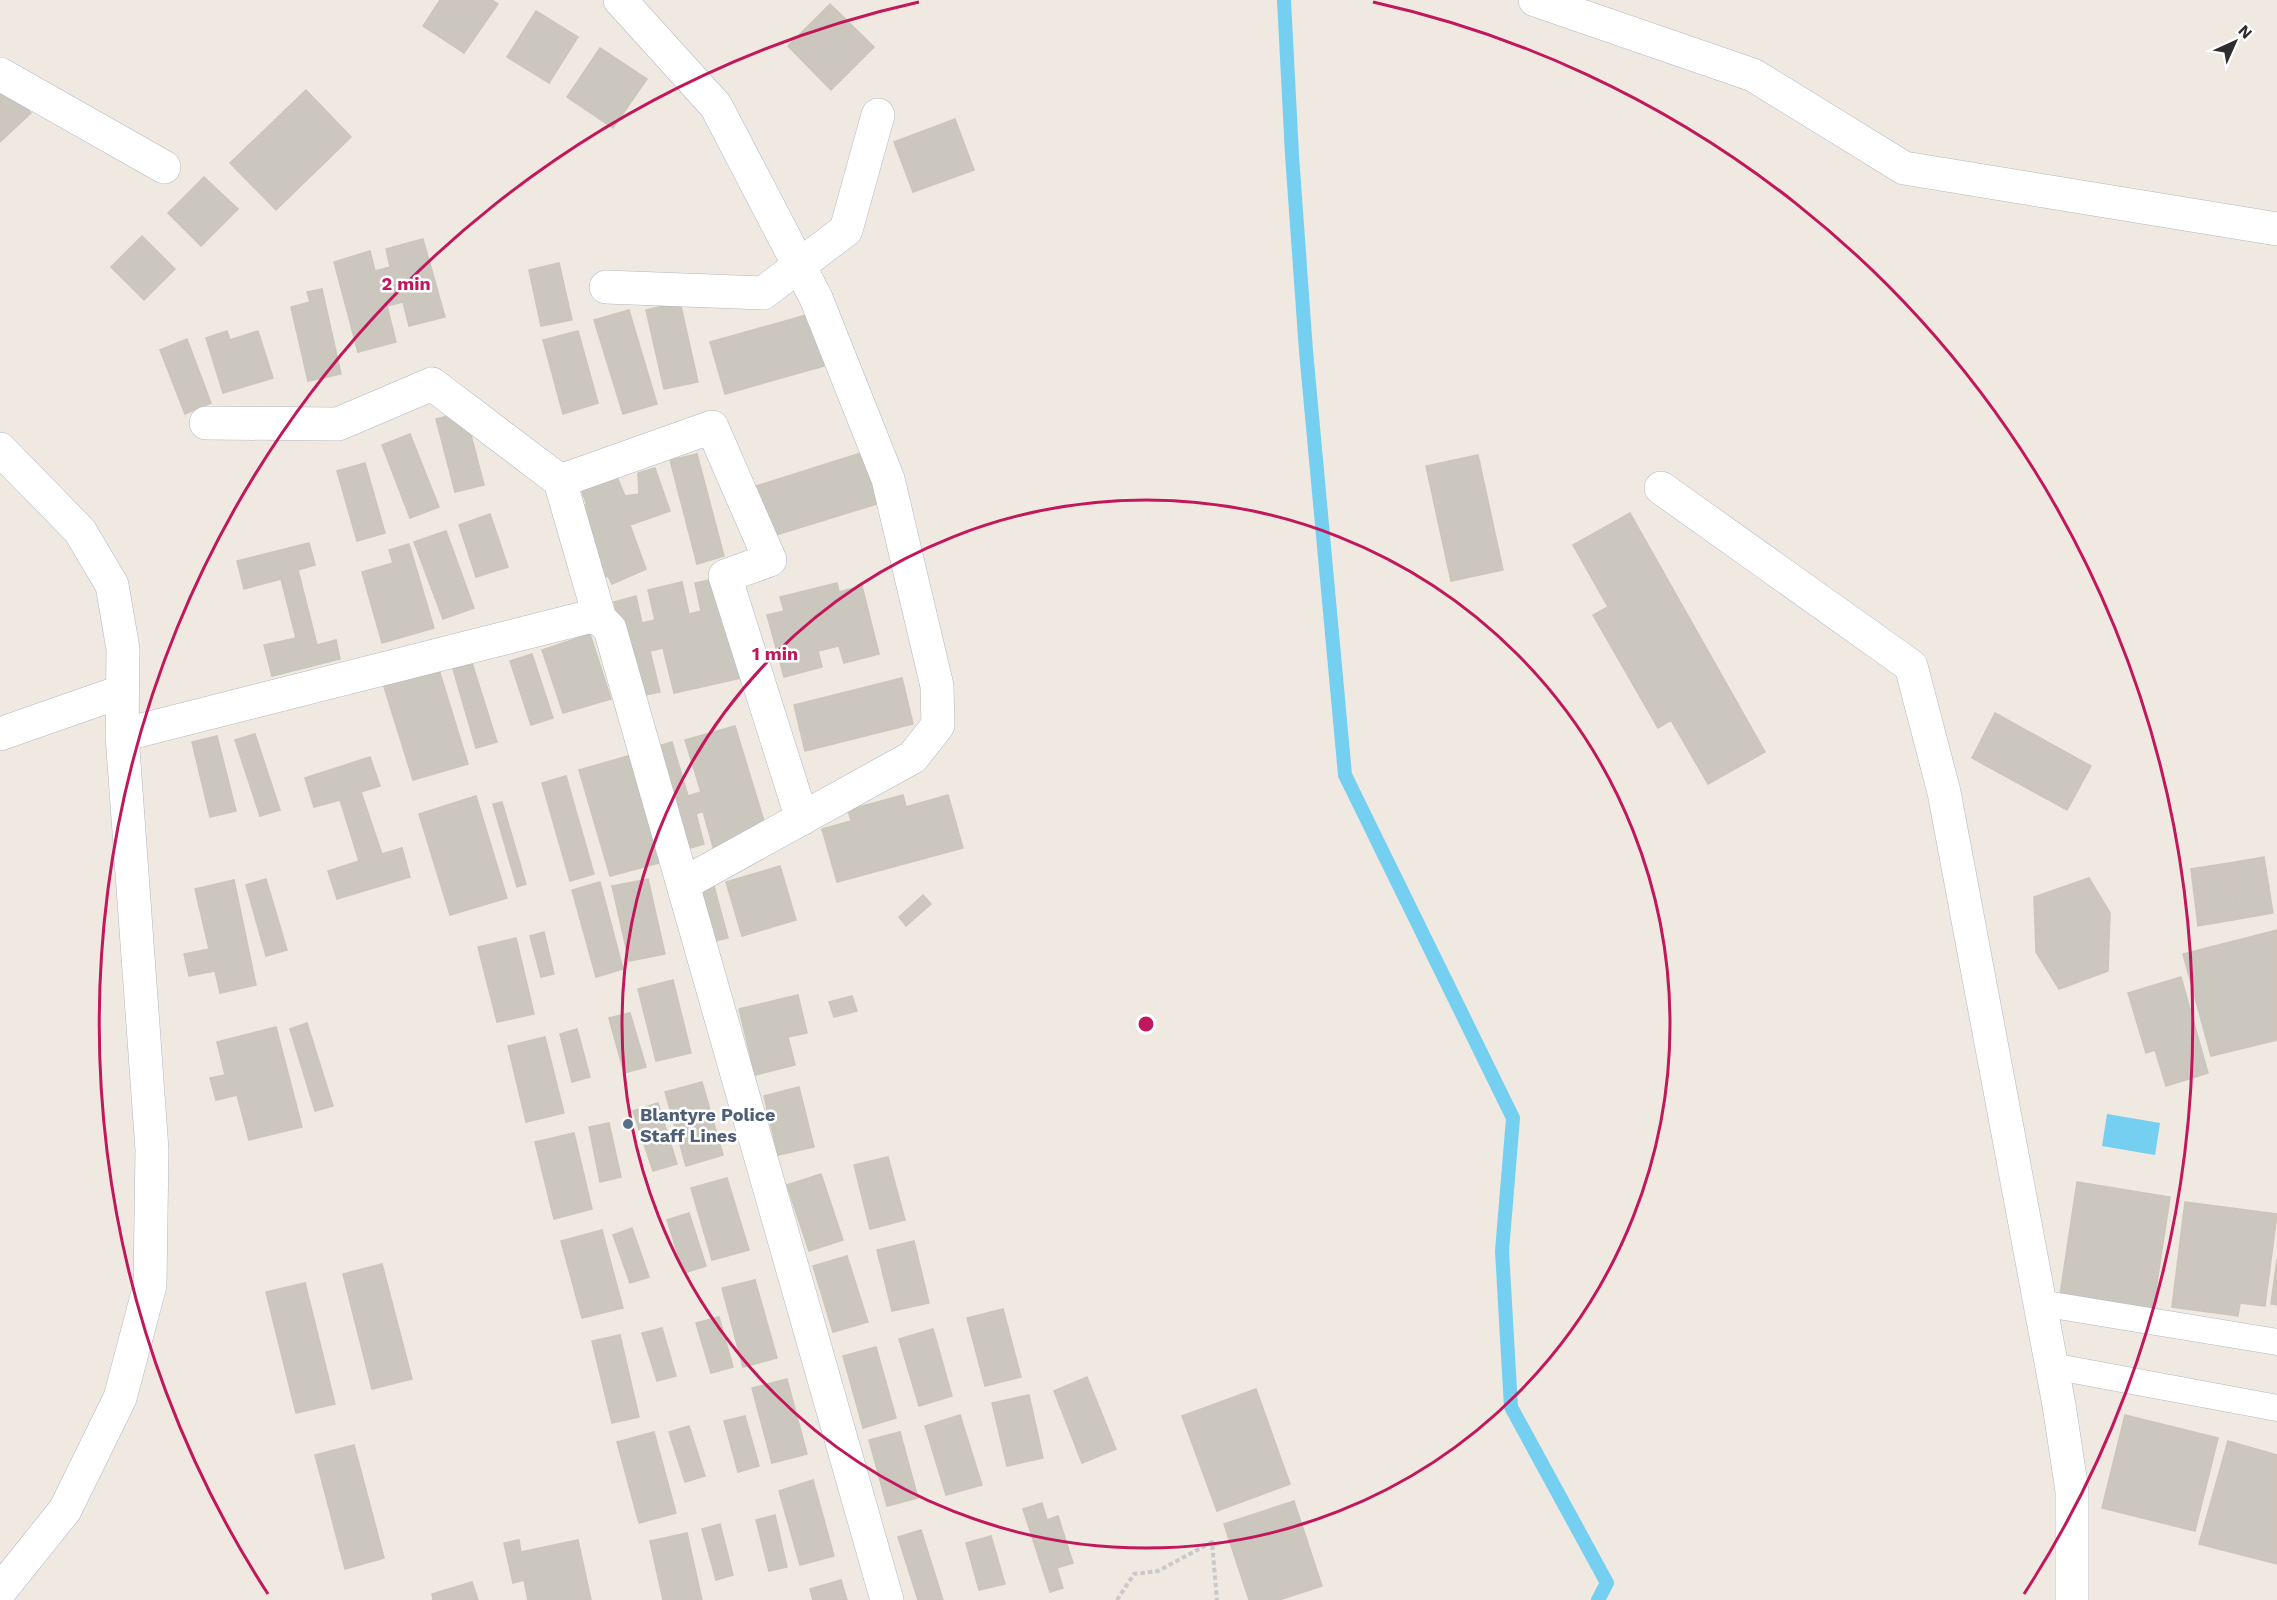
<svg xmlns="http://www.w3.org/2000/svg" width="2277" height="1600" font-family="'Work Sans',sans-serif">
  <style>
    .water { fill: #75cff0 }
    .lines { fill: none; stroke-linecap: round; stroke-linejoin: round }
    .stream { stroke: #75cff0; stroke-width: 14 }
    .building { fill: #cbc7bf; stroke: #cbc5ba; stroke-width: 1.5 }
    .lane-casing { stroke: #b4b7c1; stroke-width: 27 }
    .street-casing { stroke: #b4b7c1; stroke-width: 34 }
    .path { stroke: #c9c9c9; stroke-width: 4; stroke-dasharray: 4.5 3; stroke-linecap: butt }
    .lane { stroke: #fff; stroke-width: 26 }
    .street { stroke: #fff; stroke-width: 33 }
    .ring { fill: none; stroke: #c2185b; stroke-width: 3 }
    .service-dot { fill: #5c6f8a; stroke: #fff; stroke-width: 2 }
    .labels { text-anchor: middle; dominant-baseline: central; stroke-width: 5; stroke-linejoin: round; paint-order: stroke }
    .service-label { font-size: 18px; font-weight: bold; fill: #4e5e75; stroke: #fff; text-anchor: start }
    .centre { fill: #c2185b; stroke: #fff; stroke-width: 3 }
    .ring-label { font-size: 18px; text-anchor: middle; font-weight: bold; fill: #c2185b; stroke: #fff; stroke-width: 5; stroke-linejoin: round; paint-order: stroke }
  </style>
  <rect width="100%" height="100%" fill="#efe9e1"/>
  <path class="water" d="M2107,1114L2160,1123L2155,1155L2102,1146Z"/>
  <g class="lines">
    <path class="stream" d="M1284,0L1292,155L1306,351L1345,775L1513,1118L1502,1251L1511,1407L1607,1583L1598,1600"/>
  </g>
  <path class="building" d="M440,0H492L498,4L464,53L423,26Z
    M830,4L874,47L831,90L788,46Z
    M536,11L578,37L549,83L507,57Z
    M600,48L647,79L613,128L567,97Z
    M0,79L31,113L0,142Z
    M306,90L351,137L276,210L230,163Z
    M955,119L974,170L913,192L894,142Z
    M204,177L238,209L201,246L168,213Z
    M142,236L175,269L144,300L111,267Z
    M423,239L445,317L409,326L403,302L387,306L396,342L358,352L334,262L370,251L375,271L390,267L386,249Z
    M559,263L572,320L541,326L529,270Z
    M322,289L341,374L308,381L291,307L310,302L307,292Z
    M680,302L698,382L664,389L646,310Z
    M629,310L657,404L623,414L594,320Z
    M817,312L831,364L725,394L710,342Z
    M227,331L230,340L258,331L273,378L223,393L206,338Z
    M578,331L598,403L563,414L543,340Z
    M187,339L211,403L185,414L160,350Z
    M465,412L484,485L455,492L436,419Z
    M410,434L439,507L410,518L382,445Z
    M864,452L880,503L766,538L750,488Z
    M697,454L724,556L697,564L670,460Z
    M1478,455L1503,570L1451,581L1426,466Z
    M365,463L385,533L357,541L337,471Z
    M655,468L670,511L630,525L646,569L612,584L608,576L597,580L575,505H587L580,487L617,477L625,496L639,494L638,473Z
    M1630,513L1765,752L1708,784L1671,720L1658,728L1593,615L1608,607L1573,545Z
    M490,514L508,567L476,577L459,525Z
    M446,531L474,608L443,619L414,542Z
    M309,543L315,565L298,570L317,645L336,640L340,659L272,676L264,645L296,638L281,579L244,589L237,561Z
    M409,544L434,628L382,643L362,572L393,563L389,550Z
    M723,577L746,677L674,693L663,648L650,651L660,692L636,697L614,602L636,596L642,623L655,620L648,590L682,582L689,614L701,611L695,583Z
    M837,583L839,592L862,586L879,654L844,663L839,646L818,651L822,667L784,677L767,615L784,611L780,597Z
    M590,634L611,699L563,713L542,650Z
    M532,654L553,718L531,725L510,661Z
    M436,660L468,764L413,780L381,677Z
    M472,663L497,742L476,748L453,669Z
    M902,678L913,724L805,751L794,705Z
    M1995,713L2091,766L2067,810L1972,758Z
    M735,726L767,831L713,847L703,811L696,814L704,844L680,851L649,749L672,742L688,796L701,792L685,740Z
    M255,734L280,810L260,816L235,740Z
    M217,736L236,811L210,817L192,742Z
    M628,756L659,863L610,876L579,770Z
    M370,757L380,786L361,792L382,854L402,848L410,877L337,899L328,871L359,861L340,800L314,807L305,778Z
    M566,776L594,874L570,881L542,783Z
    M903,795L906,807L948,795L963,848L837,882L822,829L851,821L848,810Z
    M476,796L507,898L450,915L419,814Z
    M502,802L526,884L517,887L493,804Z
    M2264,857L2273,913L2239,919L2229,863Z
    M2229,863L2239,919L2198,926L2191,869Z
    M780,866L796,920L742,936L726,882Z
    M2089,878L2110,913L2108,971L2059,989L2036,952L2034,897Z
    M266,879L287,950L266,956L246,885Z
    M648,879L665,954L629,961L612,886Z
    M234,880L256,985L220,993L215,971L189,976L184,954L209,949L195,889Z
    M600,882L623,969L596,977L572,890Z
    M714,886L728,938L710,942L696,891Z
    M923,895L931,904L906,926L899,917Z
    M2277,930V1040L2211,1056L2183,954Z
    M544,932L554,974L541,977L530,936Z
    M516,938L534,1014L497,1022L478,947Z
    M2181,977L2208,1073L2166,1086L2155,1050L2146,1053L2128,993Z
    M673,980L691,1053L656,1061L638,989Z
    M798,995L807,1033L788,1037L795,1065L755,1075L739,1009Z
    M852,996L857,1011L834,1017L829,1002Z
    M630,1013L646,1067L624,1073L609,1018Z
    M307,1023L333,1106L315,1111L290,1029Z
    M276,1027L302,1127L249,1140L237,1095L216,1100L210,1078L225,1075L217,1042Z
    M577,1029L590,1077L572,1082L560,1034Z
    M545,1037L564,1113L526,1122L508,1046Z
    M702,1082L723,1155L686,1166L665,1092Z
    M799,1087L814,1147L778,1155L764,1096Z
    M658,1103L677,1164L653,1171L633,1111Z
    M609,1123L621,1177L600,1182L589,1127Z
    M574,1133L592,1209L554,1219L535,1142Z
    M888,1157L905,1220L870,1229L854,1165Z
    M821,1174L843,1240L809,1251L787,1185Z
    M727,1178L749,1250L712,1260L691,1188Z
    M2077,1182L2170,1197L2153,1309L2060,1295Z
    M2185,1202L2277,1214L2265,1306L2240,1303L2238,1316L2172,1307Z
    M689,1213L706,1266L684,1273L667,1220Z
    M632,1228L649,1277L630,1283L613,1235Z
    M602,1230L623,1308L582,1318L561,1241Z
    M914,1241L929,1303L892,1311L877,1250Z
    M847,1256L868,1322L833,1332L813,1266Z
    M2277,1259V1305L2271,1304Z
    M382,1264L412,1379L372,1389L343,1274Z
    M755,1280L777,1358L743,1367L722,1288Z
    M305,1283L335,1404L296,1413L266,1292Z
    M1003,1309L1021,1377L985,1386L967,1318Z
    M719,1317L733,1367L711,1373L696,1323Z
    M662,1328L676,1376L657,1381L642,1333Z
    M933,1329L952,1396L919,1406L899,1339Z
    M620,1335L639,1417L612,1423L592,1341Z
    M876,1347L896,1418L863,1428L843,1356Z
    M1087,1377L1116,1449L1082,1463L1054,1391Z
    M787,1379L807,1454L772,1463L752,1388Z
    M1256,1389L1290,1484L1217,1511L1182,1416Z
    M1029,1395L1043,1458L1007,1466L992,1403Z
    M960,1415L982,1485L946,1495L925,1426Z
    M2125,1415L2218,1438L2195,1531L2102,1508Z
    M745,1416L759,1466L738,1472L724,1421Z
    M689,1426L705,1476L685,1482L669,1432Z
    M654,1432L676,1513L639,1523L617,1442Z
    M900,1432L918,1498L887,1506L869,1440Z
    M2228,1441L2277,1455V1564L2199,1544Z
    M354,1445L384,1558L345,1569L315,1455Z
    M813,1480L834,1556L800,1565L779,1491Z
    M1294,1501L1322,1586L1279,1600H1249L1224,1524Z
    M1042,1503L1047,1520L1058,1516L1073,1563L1057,1568L1063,1588L1050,1592L1023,1509Z
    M775,1515L787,1567L769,1571L756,1520Z
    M720,1524L733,1575L716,1580L702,1529Z
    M921,1530L943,1600H918L898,1537Z
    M687,1533L702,1600H663L650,1541Z
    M991,1536L1005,1584L979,1590L966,1543Z
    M519,1540L521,1552L578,1540L591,1600H528L524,1580L513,1583L504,1543Z
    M841,1580L847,1600H813L810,1589Z
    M472,1582L478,1600H433L432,1594Z"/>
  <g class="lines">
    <defs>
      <path id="lane" d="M2040,1303L2277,1342
        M2052,1366L2277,1408"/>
      <path id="street" d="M620,0L716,106L816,298L888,479L937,686L938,725L913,757L683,884
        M1535,0L1753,75L1904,168L2277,229
        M0,74L164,167
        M606,287L763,293L846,230L878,115
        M206,423L338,424L432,384L560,481
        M0,449L80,531L112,585L123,649L122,735L152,1150L150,1285L120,1398L65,1510L0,1591
        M1661,488L1911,666L1944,792L2059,1405L2072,1491V1600
        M0,734L123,691
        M122,735L588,617L600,619
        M802,819L725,576L770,560L712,427L560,481L600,619L610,629L887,1600"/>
    </defs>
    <use href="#lane" class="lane-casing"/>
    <use href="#street" class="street-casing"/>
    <path class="path" d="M1117,1600L1134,1574L1158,1571L1212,1542L1217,1600"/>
    <use href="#lane" class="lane"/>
    <use href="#street" class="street"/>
  </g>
  <g class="ring">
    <circle cx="1146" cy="1024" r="524"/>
    <path d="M268 1594A1047 1047 0 0 1 919 2M1373 2A1047 1047 0 0 1 2024 1594"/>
  </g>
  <circle class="service-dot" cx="628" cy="1124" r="6"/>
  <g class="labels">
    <g class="service-label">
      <text x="640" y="1114">Blantyre Police<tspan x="640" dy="21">Staff Lines</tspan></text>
    </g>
  </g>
  <circle cx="1146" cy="1024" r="9" class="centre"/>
  <g class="ring-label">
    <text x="406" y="290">2 min</text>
    <text x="775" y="660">1 min</text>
  </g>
  <g transform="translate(2235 42) rotate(45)" stroke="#ffffff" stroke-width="4.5" paint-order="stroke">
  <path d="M0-4.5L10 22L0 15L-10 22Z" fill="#2e2e2e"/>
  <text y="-9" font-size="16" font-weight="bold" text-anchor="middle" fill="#2e2e2e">N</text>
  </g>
</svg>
